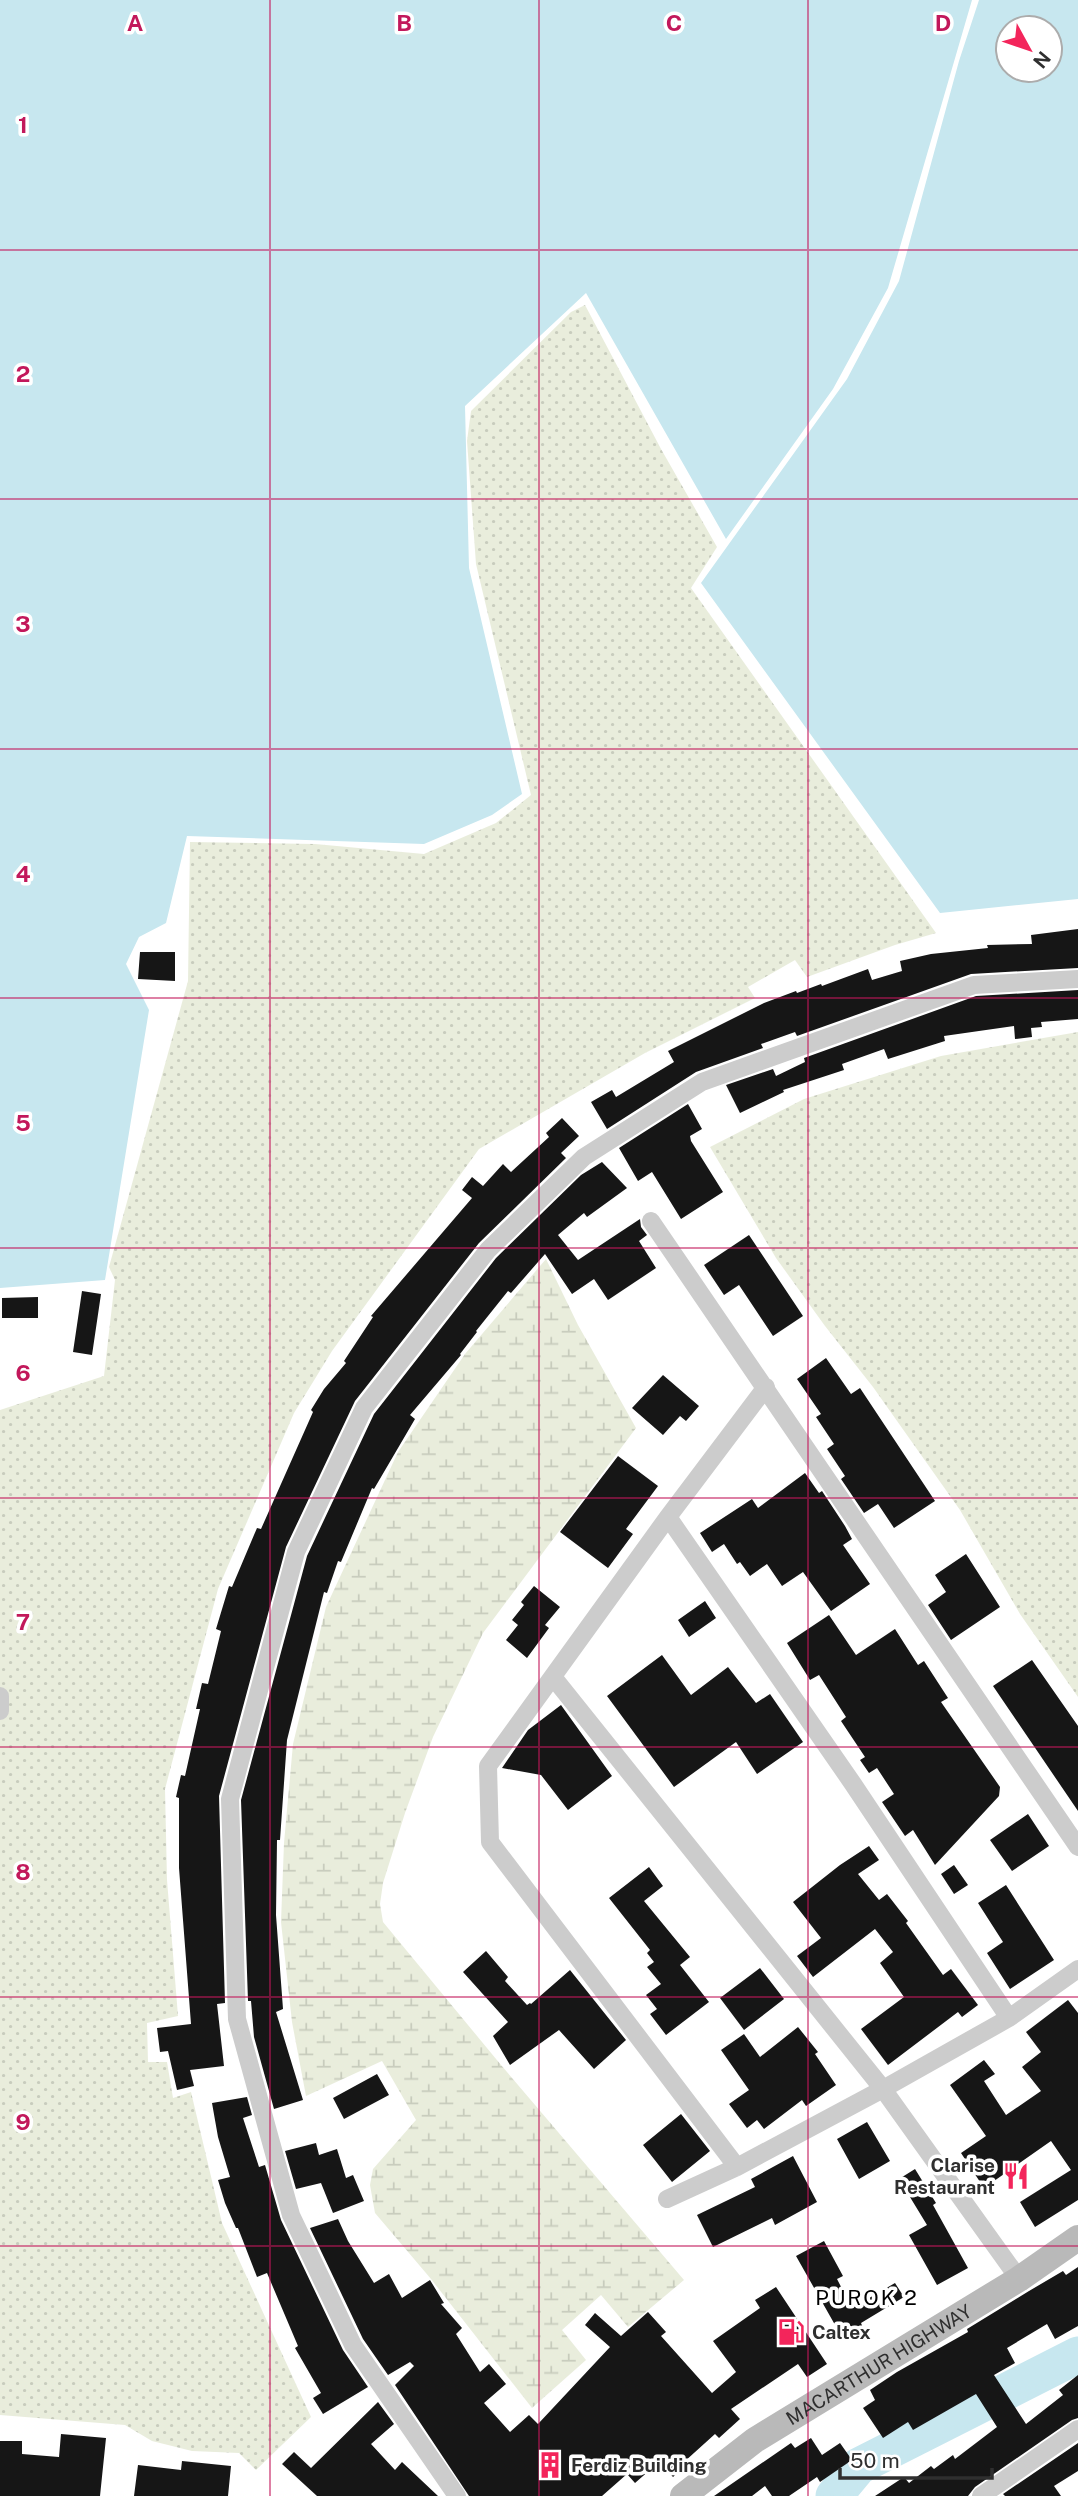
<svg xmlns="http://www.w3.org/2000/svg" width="1078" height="2496" font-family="'Public Sans',sans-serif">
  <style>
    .grass { fill: url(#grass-dots) }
    .wetland { fill: url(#wetland-marsh) }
    .water { fill: #c7e7ef; fill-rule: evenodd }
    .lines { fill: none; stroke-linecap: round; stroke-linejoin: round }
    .river { stroke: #c7e7ef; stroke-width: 37 }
    .building { fill: #161616 }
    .street { stroke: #ccc; stroke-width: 18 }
    .secondary { stroke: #b9b9b9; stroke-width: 26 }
    .grid { fill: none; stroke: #c2185b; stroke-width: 2; stroke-opacity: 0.55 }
    .labels { text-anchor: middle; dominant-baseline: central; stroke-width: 7; stroke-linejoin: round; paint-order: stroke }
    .poi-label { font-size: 19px; font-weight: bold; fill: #2f2f2f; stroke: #fff; text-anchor: start }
    .street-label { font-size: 19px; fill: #2f2f2f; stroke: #fff }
    .neighbourhood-label { font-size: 21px; letter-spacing: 2px; fill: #000; stroke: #fff }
    .grid-label { font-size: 23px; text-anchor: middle; font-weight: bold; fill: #c2185b; stroke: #fff; stroke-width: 7; stroke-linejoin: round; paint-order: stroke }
  </style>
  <defs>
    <pattern id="grass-dots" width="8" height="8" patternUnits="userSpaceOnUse" patternTransform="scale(1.75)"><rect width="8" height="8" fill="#e9eddc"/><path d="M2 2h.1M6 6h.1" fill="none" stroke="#c8ccbd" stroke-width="1.8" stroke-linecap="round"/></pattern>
    <pattern id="wetland-marsh" width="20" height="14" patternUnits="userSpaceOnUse" patternTransform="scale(1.75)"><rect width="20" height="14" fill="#e9eddc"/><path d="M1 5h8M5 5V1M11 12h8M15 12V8" fill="none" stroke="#c8ccbd"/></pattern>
  </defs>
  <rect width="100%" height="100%" fill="#fff"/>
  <path class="grass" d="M585,305L661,449L717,547L691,588L936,933L895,945L807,977L795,960L748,987L755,998L645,1053L479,1149L332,1351L294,1413L218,1589L165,1789L167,1880L178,2016L147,2023L148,2062H167L173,2098L191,2092L222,2223L311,2417L256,2470L239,2453L192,2451L152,2441L125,2425L0,2415V1410L104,1376L115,1280L109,1267L188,981L190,842L315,844L424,854L496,823L531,795L476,564L467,441L471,411L571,312Z
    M1078,1032V1697L1020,1614L960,1510L873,1387L825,1326L776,1258L710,1147L804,1099L941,1056Z"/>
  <path class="wetland" d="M546,1259L578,1325L636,1428L483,1633L433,1737L405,1813L383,1883L380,1904L383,1922L501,2065L684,2280L628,2327L601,2295L562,2330L586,2360L532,2408L431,2279L375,2213L370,2185L373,2169L416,2120L382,2061L306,2096L292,2022L281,1922L284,1843L293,1744L326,1607L398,1452L465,1354Z"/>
  <path class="water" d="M0,0H972L888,288L833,389L726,539L586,293L465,406L469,568L522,794L492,815L424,844L187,836L166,923L139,937L126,964L149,1010L105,1280L0,1288Z
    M979,0H1078V899L940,913L701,583L847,379L899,281L959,61ZM1050,28V70H1008V28Z"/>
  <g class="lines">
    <path class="river" d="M834,2496L859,2466L1078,2355"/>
  </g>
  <path class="building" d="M1078,929V968L971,974L797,1036L795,1032L761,1044L763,1048L696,1072L607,1129L591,1102L612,1090L616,1097L674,1062L668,1051L764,1003L796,991L797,993L821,984L822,986L868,969L872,980L902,971L900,961L931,954L988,948L987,945L1032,944L1031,935Z
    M140,952H175V981L138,979Z
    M1078,990V1019L1041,1022L1042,1027L1031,1028L1032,1037L1015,1039L1014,1026L944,1036L945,1041L888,1059L884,1049L842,1064L844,1070L783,1090L784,1092L740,1113L726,1085L773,1069L776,1076L805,1062L804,1058L976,996Z
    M688,1104L702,1129L690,1136L691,1141L723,1192L681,1219L652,1172L638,1181L619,1148Z
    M562,1118L579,1136L561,1153L566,1158L479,1243L355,1401L286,1547L219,1796L225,2003L217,2004L224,2066L190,2070L194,2086L177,2090L168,2051L160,2052L157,2028L191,2024L179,1868V1798L176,1797L181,1775L185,1776L200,1709H196L202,1683L208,1684L221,1631L216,1629L229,1586L232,1587L257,1528L261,1529L313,1412L311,1410L324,1389L346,1363L344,1361L373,1317L371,1316L472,1198L462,1190L472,1177L483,1186L503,1164L511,1172L549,1137L546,1133Z
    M602,1162L627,1188L587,1217L584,1213L558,1235L578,1260L640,1219L641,1227L647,1235L639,1241L656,1268L608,1300L594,1279L572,1294L545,1254L511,1293L508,1291L476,1331L477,1332L460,1354L461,1355L410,1415L415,1419L374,1489L372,1488L341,1562L338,1561L327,1593L324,1592L287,1740L280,1840H277L276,1915L283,2009L276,2012L303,2100L274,2109L254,2037L251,2001H248L241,1800L307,1556L374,1414L496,1258L581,1175Z
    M749,1235L803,1316L773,1336L739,1285L724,1295L704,1265Z
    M82,1291L101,1294L92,1355L73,1352Z
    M38,1297V1318H2V1298Z
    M826,1358L851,1394L860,1388L935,1501L894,1528L878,1504L864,1513L841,1479L845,1476L827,1449L834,1444L816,1417L821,1414L797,1379Z
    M663,1375L699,1406L686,1421L680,1416L663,1435L632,1408Z
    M618,1456L658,1486L626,1529L633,1534L608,1568L560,1532Z
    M805,1473L819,1493L822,1491L845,1526L852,1539L843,1545L870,1584L831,1611L803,1572L782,1586L767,1564L750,1576L740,1562L737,1564L724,1544L712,1552L700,1533L752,1499L758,1508Z
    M966,1554L1000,1607L951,1640L928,1605L946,1592L935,1575Z
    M534,1586L560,1607L545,1625L549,1628L527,1658L506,1640L518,1625L512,1620L524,1605L521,1602Z
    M705,1601L716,1618L689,1637L678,1620Z
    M829,1615L856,1655L895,1629L918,1665L924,1661L948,1698L941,1702L1000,1787L999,1796L935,1865L913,1830L905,1836L882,1802L894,1794L877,1768L869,1773L860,1760L865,1757L841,1721L846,1717L819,1675L810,1680L787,1643Z
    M662,1655L691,1695L728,1667L756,1703L770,1694L803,1742L757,1774L736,1742L674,1787L607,1696Z
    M1032,1660L1078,1726V1811L993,1686Z
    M561,1705L612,1776L568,1810L541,1775L502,1768L528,1730Z
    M1028,1814L1049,1846L1012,1871L990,1840Z
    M869,1846L879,1860L858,1874L879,1900L887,1894L908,1921L906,1923L943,1975L951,1969L978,2005L962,2017L958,2012L888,2065L861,2029L904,1997L880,1963L893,1952L875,1929L813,1977L797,1956L821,1938L793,1902L840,1865Z
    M954,1865L968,1885L954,1894L941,1874Z
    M649,1867L663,1886L644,1901L690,1957L680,1965L709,2002L666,2035L650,2014L657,2009L646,1995L661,1984L647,1967L654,1962L647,1953L650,1950L609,1898Z
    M1006,1885L1054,1960L1010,1989L987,1953L1003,1942L978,1903Z
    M486,1951L508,1977L505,1981L527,2005L530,2003L531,2004L570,1970L626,2040L594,2069L559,2030L510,2065L493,2036L508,2022L463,1972Z
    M760,1968L784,1999L744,2030L720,1998Z
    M1068,2000L1078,2013V2200L1035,2227L1020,2202L1071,2170L1051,2141L984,2188L961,2153L986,2136L950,2085L984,2060L995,2074L984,2081L1006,2115L1041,2091L1022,2067L1041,2052L1026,2032Z
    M798,2027L818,2052L815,2054L836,2085L806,2106L802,2100L764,2129L757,2120L747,2128L729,2104L749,2090L721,2050L744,2034L760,2057Z
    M377,2074L389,2095L344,2119L333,2098Z
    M247,2097L252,2115L243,2118L259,2167L265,2165L281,2220L343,2350L368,2387L323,2414L313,2398L321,2393L295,2348L298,2346L267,2273L257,2277L238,2228H236L225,2203L218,2180L230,2177L218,2137L212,2103Z
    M681,2114L710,2151L672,2182L643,2145Z
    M867,2122L890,2161L859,2179L837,2139Z
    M316,2143L319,2155L337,2149L346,2178L353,2175L364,2201L333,2213L321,2183L296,2189L285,2151Z
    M793,2156L817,2202L775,2225L772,2218L713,2247L697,2215L755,2187L751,2179Z
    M915,2169L936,2203L933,2205L968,2268L937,2285L909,2235L927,2225L899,2179Z
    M338,2219L348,2241L374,2283L389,2274L402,2298L430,2280L444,2303L441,2304L462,2328L456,2334L480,2372L489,2364L506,2384L484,2403L510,2432L529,2415L538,2424L610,2347L585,2325L595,2313L621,2336L648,2312L666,2332L661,2336L712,2393L736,2372L713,2341L760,2308L755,2300L776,2287L827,2364L807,2377L798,2364L731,2409L740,2419L719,2438L715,2434L684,2462L686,2465L673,2477L659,2462L635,2483L627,2474L602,2496H469L395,2385L414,2366L410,2362L388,2375L363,2339L310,2228Z
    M824,2241L843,2276L837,2279L852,2308L895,2283L904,2297L861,2323L863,2328L843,2339L796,2256Z
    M1078,2267V2326L1055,2339L1047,2324L1007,2348L1015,2363L994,2375L1026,2424L1063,2395L1059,2390L1078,2375V2418L1072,2420L975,2487L968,2496H875L904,2477L909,2483L931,2466L934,2469L953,2455L955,2459L997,2427L976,2394L913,2430L908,2422L883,2438L863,2408L875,2400L870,2390L897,2372L968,2332L967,2329L1029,2291L1063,2271L1066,2275Z
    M378,2402L394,2424L371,2444L395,2470L402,2462L438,2496H317L282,2464L294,2452L311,2468Z
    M61,2434L106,2438L100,2496H0V2441H22V2454L59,2457Z
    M811,2438L822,2455L840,2443L852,2460L820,2482L817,2477L789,2496H772L765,2486L752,2496H714L791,2443L795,2448Z
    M1078,2443V2471L1054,2486L1061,2496H1005L1003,2494Z
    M182,2461L231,2466L228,2496H134L138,2465L181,2470Z"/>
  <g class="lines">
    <path class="street" d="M651,1221L1078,1847
      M668,1517L853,1784L1009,2018
      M553,1677L883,2089L1019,2279
      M0,1696V1711
      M737,2167L490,1842L488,1766L668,1517L766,1387
      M667,2199L737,2167L883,2089L1009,2018L1078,1969
      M457,2496L353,2345L291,2215L237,2019L230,1799L296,1552L364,1408L488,1250L584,1157L702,1082L974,985L1078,979
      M981,2496L1078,2429"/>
    <path class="secondary" id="s1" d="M683,2496L755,2440L1019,2279L1078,2238"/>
  </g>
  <path class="grid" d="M270,0V2496M539,0V2496M808,0V2496M0,250H1078M0,499H1078M0,749H1078M0,998H1078M0,1248H1078M0,1498H1078M0,1747H1078M0,1997H1078M0,2246H1078"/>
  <defs>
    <symbol id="restaurant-bare" viewBox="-9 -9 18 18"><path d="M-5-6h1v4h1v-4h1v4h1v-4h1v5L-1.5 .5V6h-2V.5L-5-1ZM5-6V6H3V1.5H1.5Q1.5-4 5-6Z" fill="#f3255b" stroke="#fff" stroke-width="2.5" paint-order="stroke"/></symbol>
    <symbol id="fuel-bare" viewBox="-9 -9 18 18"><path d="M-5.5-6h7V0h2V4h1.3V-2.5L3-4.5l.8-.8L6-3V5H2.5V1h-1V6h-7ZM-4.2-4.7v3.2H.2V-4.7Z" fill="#f3255b" stroke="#fff" stroke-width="2.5" paint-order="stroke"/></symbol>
    <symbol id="building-bare" viewBox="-9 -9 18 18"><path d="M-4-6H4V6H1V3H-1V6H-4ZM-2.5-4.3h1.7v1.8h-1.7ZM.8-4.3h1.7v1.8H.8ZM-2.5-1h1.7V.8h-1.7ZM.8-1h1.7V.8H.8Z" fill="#f3255b" stroke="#fff" stroke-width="2.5" paint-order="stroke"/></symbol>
  </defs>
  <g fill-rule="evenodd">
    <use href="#restaurant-bare" x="997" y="2157" width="38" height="38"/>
    <use href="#fuel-bare" x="772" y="2313" width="38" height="38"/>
    <use href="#building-bare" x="531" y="2446" width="38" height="38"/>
  </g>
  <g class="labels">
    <g class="poi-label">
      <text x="995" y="2165" text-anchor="end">Clarise<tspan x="995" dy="22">Restaurant</tspan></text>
      <text x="812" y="2332">Caltex</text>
      <text x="571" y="2465">Ferdiz Building</text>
    </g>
    <g class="street-label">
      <text stroke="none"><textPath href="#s1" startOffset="236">MACARTHUR HIGHWAY</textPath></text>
    </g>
    <g class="neighbourhood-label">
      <text x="867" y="2297">PUROK 2</text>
    </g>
  </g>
  <g class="grid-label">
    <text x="135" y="31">A</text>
    <text x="404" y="31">B</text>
    <text x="674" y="31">C</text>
    <text x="943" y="31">D</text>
    <text x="23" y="133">1</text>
    <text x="23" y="382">2</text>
    <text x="23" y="632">3</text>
    <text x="23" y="882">4</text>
    <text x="23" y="1131">5</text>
    <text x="23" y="1381">6</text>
    <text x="23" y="1630">7</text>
    <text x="23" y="1880">8</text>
    <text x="23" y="2130">9</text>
  </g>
  <g transform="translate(1029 49) rotate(130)"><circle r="33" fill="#ffffff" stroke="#acacac" stroke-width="2"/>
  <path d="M0-5L12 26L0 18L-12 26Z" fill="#f3255b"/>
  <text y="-10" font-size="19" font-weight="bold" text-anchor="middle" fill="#2f2f2f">N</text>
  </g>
  <path d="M840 2468v10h152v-10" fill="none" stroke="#2f2f2f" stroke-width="3.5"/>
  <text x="850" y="2468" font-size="21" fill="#2f2f2f" stroke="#ffffff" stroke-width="5" paint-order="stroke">50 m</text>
</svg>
